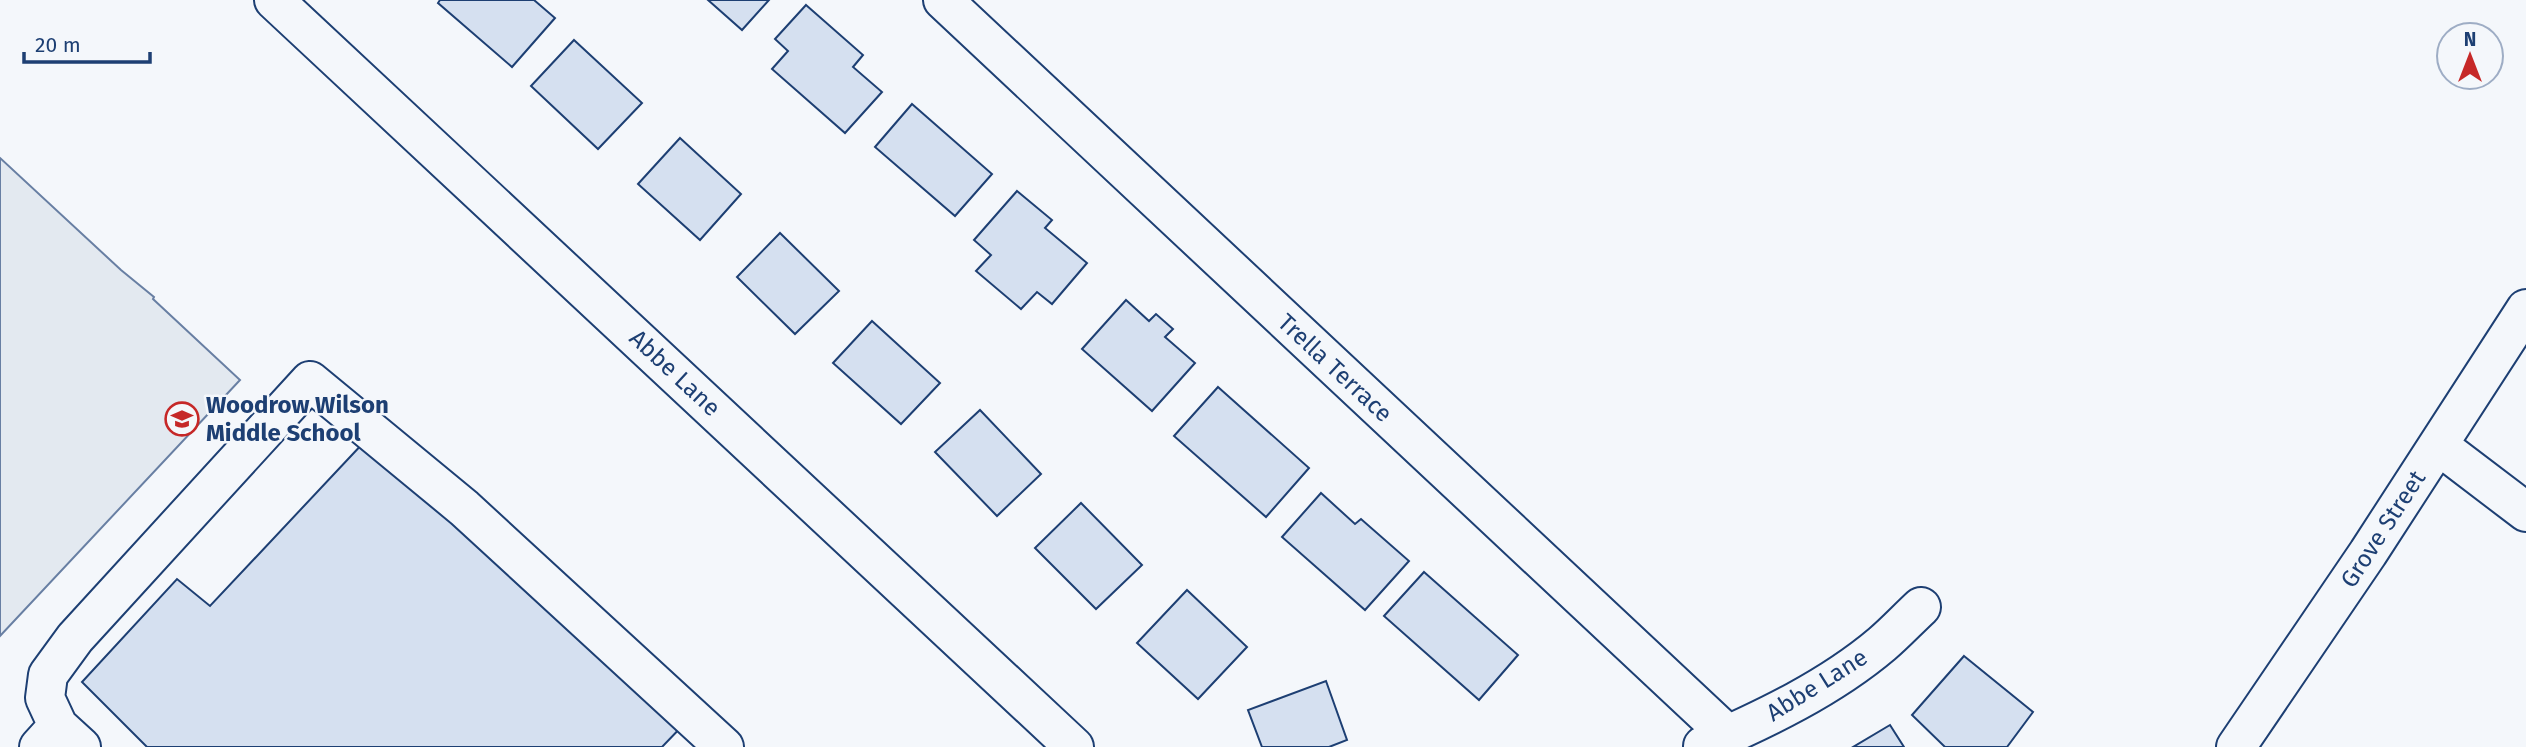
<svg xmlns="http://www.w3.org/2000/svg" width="2526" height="747" font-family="'Fira Sans',sans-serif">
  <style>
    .green { fill: #e3e9f0; stroke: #687fa3; stroke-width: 2 }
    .building { fill: #d5e0f0; stroke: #1d3f73; stroke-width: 2 }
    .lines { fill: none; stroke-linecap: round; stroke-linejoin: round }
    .minor-casing { stroke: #1d3f73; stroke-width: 42 }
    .minor { stroke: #f4f7fb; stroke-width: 38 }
    .labels { text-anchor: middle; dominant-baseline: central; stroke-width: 5; stroke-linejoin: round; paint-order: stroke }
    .street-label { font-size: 24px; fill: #1d3f73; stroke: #f4f7fb }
    .poi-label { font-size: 24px; font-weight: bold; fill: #1d3f73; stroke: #f4f7fb; text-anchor: start }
  </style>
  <rect width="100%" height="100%" fill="#f4f7fb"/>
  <path class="green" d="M0,158L121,270L154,297L153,299L240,380L0,636Z"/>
  <path class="building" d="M440,0H534L555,18L512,67L438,3Z
    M708,0H769L742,30Z
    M806,5L863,55L853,67L882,92L845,133L772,69L788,51L775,39Z
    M574,40L642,103L598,149L531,86Z
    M912,104L992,174L955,216L875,147Z
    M680,138L741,194L700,240L638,184Z
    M1017,191L1052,220L1045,228L1087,263L1052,304L1037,292L1021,309L976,271L991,255L974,240Z
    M780,233L839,291L795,334L737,277Z
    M1126,300L1149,321L1156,314L1173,329L1165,337L1195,363L1152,411L1082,349Z
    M872,321L940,383L901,424L833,363Z
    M1218,387L1309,468L1266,517L1174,436Z
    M980,410L1041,474L997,516L935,452Z
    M366,440L687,721L662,747H147L82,682L177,579L210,606Z
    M1321,493L1355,524L1361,519L1409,561L1365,610L1282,537Z
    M1081,503L1142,565L1096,609L1035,548Z
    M1424,572L1518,655L1479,700L1384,616Z
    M1187,590L1247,647L1198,699L1137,643Z
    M1964,656L2033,712L2007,747H1945L1912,715Z
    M1326,681L1347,740L1329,747H1262L1248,710Z
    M1890,725L1904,747H1853Z"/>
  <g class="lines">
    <defs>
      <path id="minor" d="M274,0L1074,747
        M943,0L1728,735
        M2438,445L2526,512
        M58,726L45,698L48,675L75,638L310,381L464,508L724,747
        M1703,746C1765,719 1830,688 1882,644C1895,633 1908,619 1921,607
        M39,747L58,726L81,747
        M2236,747L2368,553L2526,309"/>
    </defs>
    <use href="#minor" class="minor-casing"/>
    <use href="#minor" class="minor"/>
  </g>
  <defs>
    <symbol id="school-ring" viewBox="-11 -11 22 22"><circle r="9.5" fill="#f4f7fb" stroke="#c62828" stroke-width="1.5"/><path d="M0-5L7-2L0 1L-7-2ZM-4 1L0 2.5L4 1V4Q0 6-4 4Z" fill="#c62828"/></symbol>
  </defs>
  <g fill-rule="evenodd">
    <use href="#school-ring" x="163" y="400" width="38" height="38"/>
  </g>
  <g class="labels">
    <g class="street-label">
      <text transform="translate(1335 368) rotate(43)">Trella Terrace</text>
      <text transform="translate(675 373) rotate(43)">Abbe Lane</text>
      <text transform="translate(2383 529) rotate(-57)">Grove Street</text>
      <text transform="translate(1817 685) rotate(-32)">Abbe Lane</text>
    </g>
    <g class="poi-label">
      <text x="206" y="405">Woodrow Wilson<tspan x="206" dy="28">Middle School</tspan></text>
    </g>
  </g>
  <g transform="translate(2470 56)"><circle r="33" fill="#f4f7fb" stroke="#9eadc5" stroke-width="2"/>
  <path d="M0-5L12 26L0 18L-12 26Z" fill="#c62828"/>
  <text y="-10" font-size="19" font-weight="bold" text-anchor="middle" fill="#1d3f73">N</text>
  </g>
  <path d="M24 52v10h126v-10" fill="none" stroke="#1d3f73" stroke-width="3.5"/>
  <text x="35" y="52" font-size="21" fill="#1d3f73" stroke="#f4f7fb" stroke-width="5" paint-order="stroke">20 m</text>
</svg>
